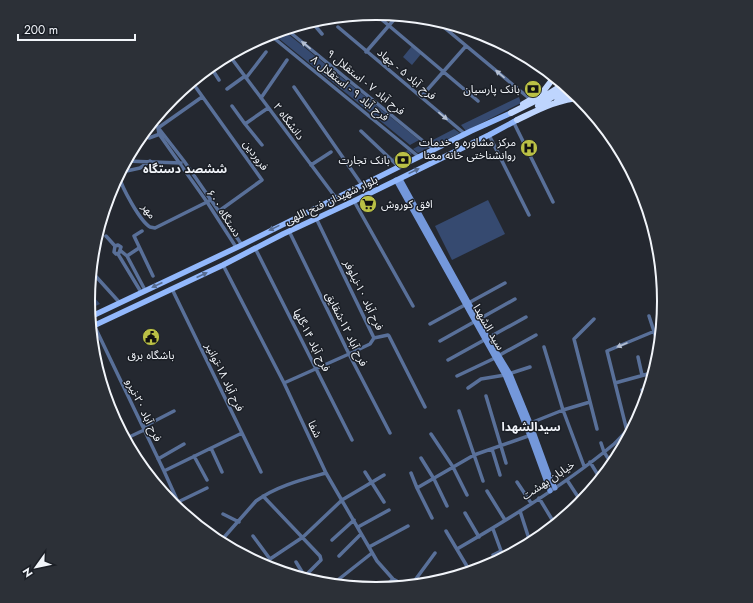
<svg xmlns="http://www.w3.org/2000/svg" width="753" height="603" font-family="Jost,'Noto Sans Arabic',sans-serif">
  <style>
    .green { fill: #364a70 }
    .lines { fill: none; stroke-linecap: round; stroke-linejoin: round }
    .street { stroke: #597099; stroke-width: 3.5 }
    .secondary { stroke: #7498db; stroke-width: 5 }
    .primary { stroke: #92b8fc; stroke-width: 5.5 }
    .highway { stroke: #bed5fe; stroke-width: 6 }
    .oneway { fill: #b5c0d3 }
    .oneway2 { fill: #566c91 }
    .labels { text-anchor: middle; dominant-baseline: central; stroke-width: 3; stroke-linejoin: round; paint-order: stroke }
    .street-label { font-size: 11px; fill: #f2f5fa; stroke: #1b1f26 }
    .poi-label { font-size: 11px; fill: #f2f5fa; stroke: #1b1f26; text-anchor: end }
    .neighbourhood-label { font-size: 12px; font-weight: bold; fill: #f2f5fa; stroke: #1b1f26 }
    .rim { fill: none; stroke: #f2f5fa; stroke-width: 2 }
  </style>
  <rect width="100%" height="100%" fill="#242830"/>
  <path class="green" d="M283,30L419,140L410,145L272,33Z
    M412,46L421,54L412,65L403,57Z
    M519,97L521,103L466,131L461,125Z
    M454,129L460,133L434,146L429,142Z
    M424,143L428,148L418,153L413,149Z
    M408,150L412,154L396,162L393,158Z
    M488,200L505,234L452,260L435,226Z
    M89,291L100,304L89,309Z"/>
  <g class="lines">
    <path class="street" d="M374,13L478,101
      M434,19L530,99
      M311,21L322,34
      M338,27L465,134
      M286,29L434,150
      M269,34L419,157
      M484,34L491,43
      M251,43L252,44
      M366,52L398,15
      M229,55L336,198
      M210,66L219,80
      M246,78L266,52
      M192,82L262,180L219,211
      M294,87L362,185
      M227,89L245,76
      M421,97L466,46
      M261,98L287,60
      M232,106L245,124
      M153,121L184,161L242,245
      M513,121L553,202
      M158,128L159,134L207,202L236,247
      M158,128L202,97
      M361,131L399,167
      M142,135L149,138L160,134
      M489,135L529,215
      M262,145L245,124L268,108
      M126,161L181,163
      M150,161L140,168L122,172L119,176C122,188 140,221 150,227L155,228L211,200
      M311,165L331,152
      M354,201L413,306
      M316,218L374,338L388,335L389,336L425,407
      M142,231L134,236L153,276
      M289,231L349,354L390,433
      M106,236L115,246L118,245L121,247L119,253L116,254L114,252L115,246
      M255,248L352,440
      M121,251L127,256L145,290
      M118,254L141,292
      M127,256L139,248
      M223,265L284,383L326,473L377,561L393,579L408,587
      M91,271L120,303
      M172,289L261,472
      M649,316L660,350
      M594,319L574,339L597,429
      M430,324L505,283
      M94,325L164,471L178,502L207,488
      M440,341L515,299
      M544,347L563,410L584,466
      M498,356L536,335
      M638,357L642,375
      M448,360L526,317
      M457,376L495,358
      M284,383L349,354L370,344L374,338
      M615,383L655,372
      M468,388L481,379L505,375L530,367
      M642,390L646,403
      M486,396L506,463
      M459,411L483,481
      M528,424L563,410L590,402
      M143,427L174,411
      M627,431L607,351L662,328
      M431,434L453,467L467,495
      M620,438L625,445
      M125,439L144,430
      M601,443L604,452L613,466
      M211,448L222,472
      M492,449L500,475
      M194,456L207,480
      M421,458L434,479L447,506
      M158,459L184,444
      M590,462L601,480
      M164,471L242,433
      M365,472L384,502
      M411,473L417,488L432,518
      M567,480L582,503
      M517,482L531,503
      M417,488L474,455L531,435
      M487,491L505,520
      M263,496L320,556L321,560L308,573L311,582
      M539,498L556,526
      M520,511L531,545
      M465,513L479,537
      M223,514L239,522
      M358,527L389,510
      M493,529L504,559
      M446,531L471,573
      M253,536L270,559L303,537L342,500L384,475
      M332,540L354,520
      M219,543L256,501C277,486 301,480 326,473
      M369,547L408,526
      M457,549C511,518 566,484 614,444C624,435 632,424 641,415
      M493,555L501,551
      M339,556L361,534
      M296,562L307,580
      M334,583L372,553
      M410,587L435,553
      M383,589L393,579"/>
    <path class="secondary" d="M400,179L488,338L510,374L530,423L549,475L555,488
      M396,180L505,375L530,436L550,491"/>
    <path class="primary" d="M90,317L242,245L471,131L511,113
      M91,327L223,265L283,234L354,201L489,135L517,120"/>
    <path class="highway" d="M557,101L572,91
      M523,104L542,93L555,76
      M538,106L568,87
      M511,113L545,96L564,84
      M517,120C538,110 558,99 581,98"/>
  </g>
  <defs><path id="oneway-solid" d="M-6-.8H1V-3.2L6.5 0L1 3.2V.8H-6Z"/></defs>
  <g class="oneway">
    <use href="#oneway-solid" transform="translate(306 45) rotate(-141)"/>
    <use href="#oneway-solid" transform="translate(500 74) rotate(-140)"/>
    <use href="#oneway-solid" transform="translate(443 116) rotate(40)"/>
    <use href="#oneway-solid" transform="translate(622 345) rotate(157)"/>
  </g>
  <g class="oneway2">
    <use href="#oneway-solid" transform="translate(414 171) rotate(-26)"/>
    <use href="#oneway-solid" transform="translate(274 228) rotate(154)"/>
    <use href="#oneway-solid" transform="translate(202 275) rotate(-25)"/>
    <use href="#oneway-solid" transform="translate(157 285) rotate(155)"/>
  </g>
  <defs>
    <symbol id="bank-disc" viewBox="-11 -11 22 22"><circle r="9.5" fill="#bac045" stroke="#1b1f26"/><path d="M-6-4H6V4H-6ZM0-2.3a2.3 2.3 0 1 0 0 4.6a2.3 2.3 0 1 0 0-4.6Z" fill="#111"/></symbol>
    <symbol id="hospital-disc" viewBox="-11 -11 22 22"><circle r="9.5" fill="#bac045" stroke="#1b1f26"/><path d="M-5-5h3v3.5h4V-5h3V5h-3V1.5h-4V5h-3Z" fill="#111"/></symbol>
    <symbol id="supermarket-disc" viewBox="-11 -11 22 22"><circle r="9.5" fill="#bac045" stroke="#1b1f26"/><path d="M-6-5.5h2.5l.6 2H6L4.5 2H-2.5L-4.4-4H-6ZM-1.5 3.2a1.3 1.3 0 1 0 .1 0ZM3 3.2a1.3 1.3 0 1 0 .1 0Z" fill="#111"/></symbol>
    <symbol id="civic-disc" viewBox="-11 -11 22 22"><circle r="9.5" fill="#bac045" stroke="#1b1f26"/><path d="M-.6-6.5H3V-4.5H.6V-3L4-1V1h2V6H-6V1h2V-1L-.6-3ZM-1.2 2.5V6h2.4V2.5Z" fill="#111"/></symbol>
  </defs>
  <g fill-rule="evenodd">
    <use href="#bank-disc" x="523" y="79" width="20" height="20"/>
    <use href="#hospital-disc" x="519" y="138" width="20" height="20"/>
    <use href="#bank-disc" x="393" y="150" width="20" height="20"/>
    <use href="#supermarket-disc" x="358" y="194" width="20" height="20"/>
    <use href="#civic-disc" x="141" y="327" width="20" height="20"/>
  </g>
  <g class="labels">
    <g class="street-label">
      <text transform="translate(407 74) rotate(40)">فرح آباد ۵ - جهاد</text>
      <text transform="translate(366 82) rotate(39)">فرح آباد ۷ - استقلال ۹</text>
      <text transform="translate(350 88) rotate(39)">فرح آباد ۹ - استقلال ۸</text>
      <text transform="translate(289 121) rotate(53)">دانشگاه ۲</text>
      <text transform="translate(256 155) rotate(54)">فروردین</text>
      <text transform="translate(331 200) rotate(-25)">بلوار شهیدان فتح اللهی</text>
      <text transform="translate(149 211) rotate(54)">مهر</text>
      <text transform="translate(224 213) rotate(57)">۶۰۰ دستگاه</text>
      <text transform="translate(364 295) rotate(64)">فرح آباد ۱۰-نیلوفر</text>
      <text transform="translate(489 327) rotate(60)">سید الشهدا</text>
      <text transform="translate(347 329) rotate(64)">فرح آباد ۱۲-شقایق</text>
      <text transform="translate(312 340) rotate(63)">فرح آباد ۱۴-گلها</text>
      <text transform="translate(225 377) rotate(64)">فرح آباد ۱۸-توانیر</text>
      <text transform="translate(144 410) rotate(64)">فرح آباد ۲۰-نیرو</text>
      <text transform="translate(315 429) rotate(65)">شفا</text>
      <text transform="translate(548 480) rotate(-34)">خیابان بهشت</text>
    </g>
    <g class="poi-label">
      <text x="520" y="89">بانک پارسیان</text>
      <text x="516" y="142">مرکز مشاوره و خدمات<tspan x="516" dy="13">روانشناختی خانه معنا</tspan></text>
      <text x="390" y="160">بانک تجارت</text>
      <text x="381" y="204" text-anchor="start">افق کوروش</text>
      <text x="151" y="355" text-anchor="middle">باشگاه برق</text>
    </g>
    <g class="neighbourhood-label">
      <text x="185" y="169">ششصد دستگاه</text>
      <text x="531" y="427">سیدالشهدا</text>
    </g>
  </g>
  <path d="M0 0H753V603H0ZM95 301a281 281 0 1 1 562 0a281 281 0 1 1-562 0Z" fill="#2c3037" fill-rule="evenodd"/>
  <path class="rim" d="M95 301a281 281 0 1 1 562 0a281 281 0 1 1-562 0Z"/>
  <g transform="translate(36 567) rotate(237)" stroke="#1b1f26" stroke-width="3" paint-order="stroke">
  <path d="M0-3L7 15L0 10L-7 15Z" fill="#f2f5fa"/>
  <text y="-6" font-size="11" font-weight="bold" text-anchor="middle" fill="#f2f5fa">N</text>
  </g>
  <path d="M18 34v6h117v-6" fill="none" stroke="#f2f5fa" stroke-width="2"/>
  <text x="24" y="34" font-size="12" fill="#f2f5fa" stroke="#1b1f26" stroke-width="3" paint-order="stroke">200 m</text>
</svg>
